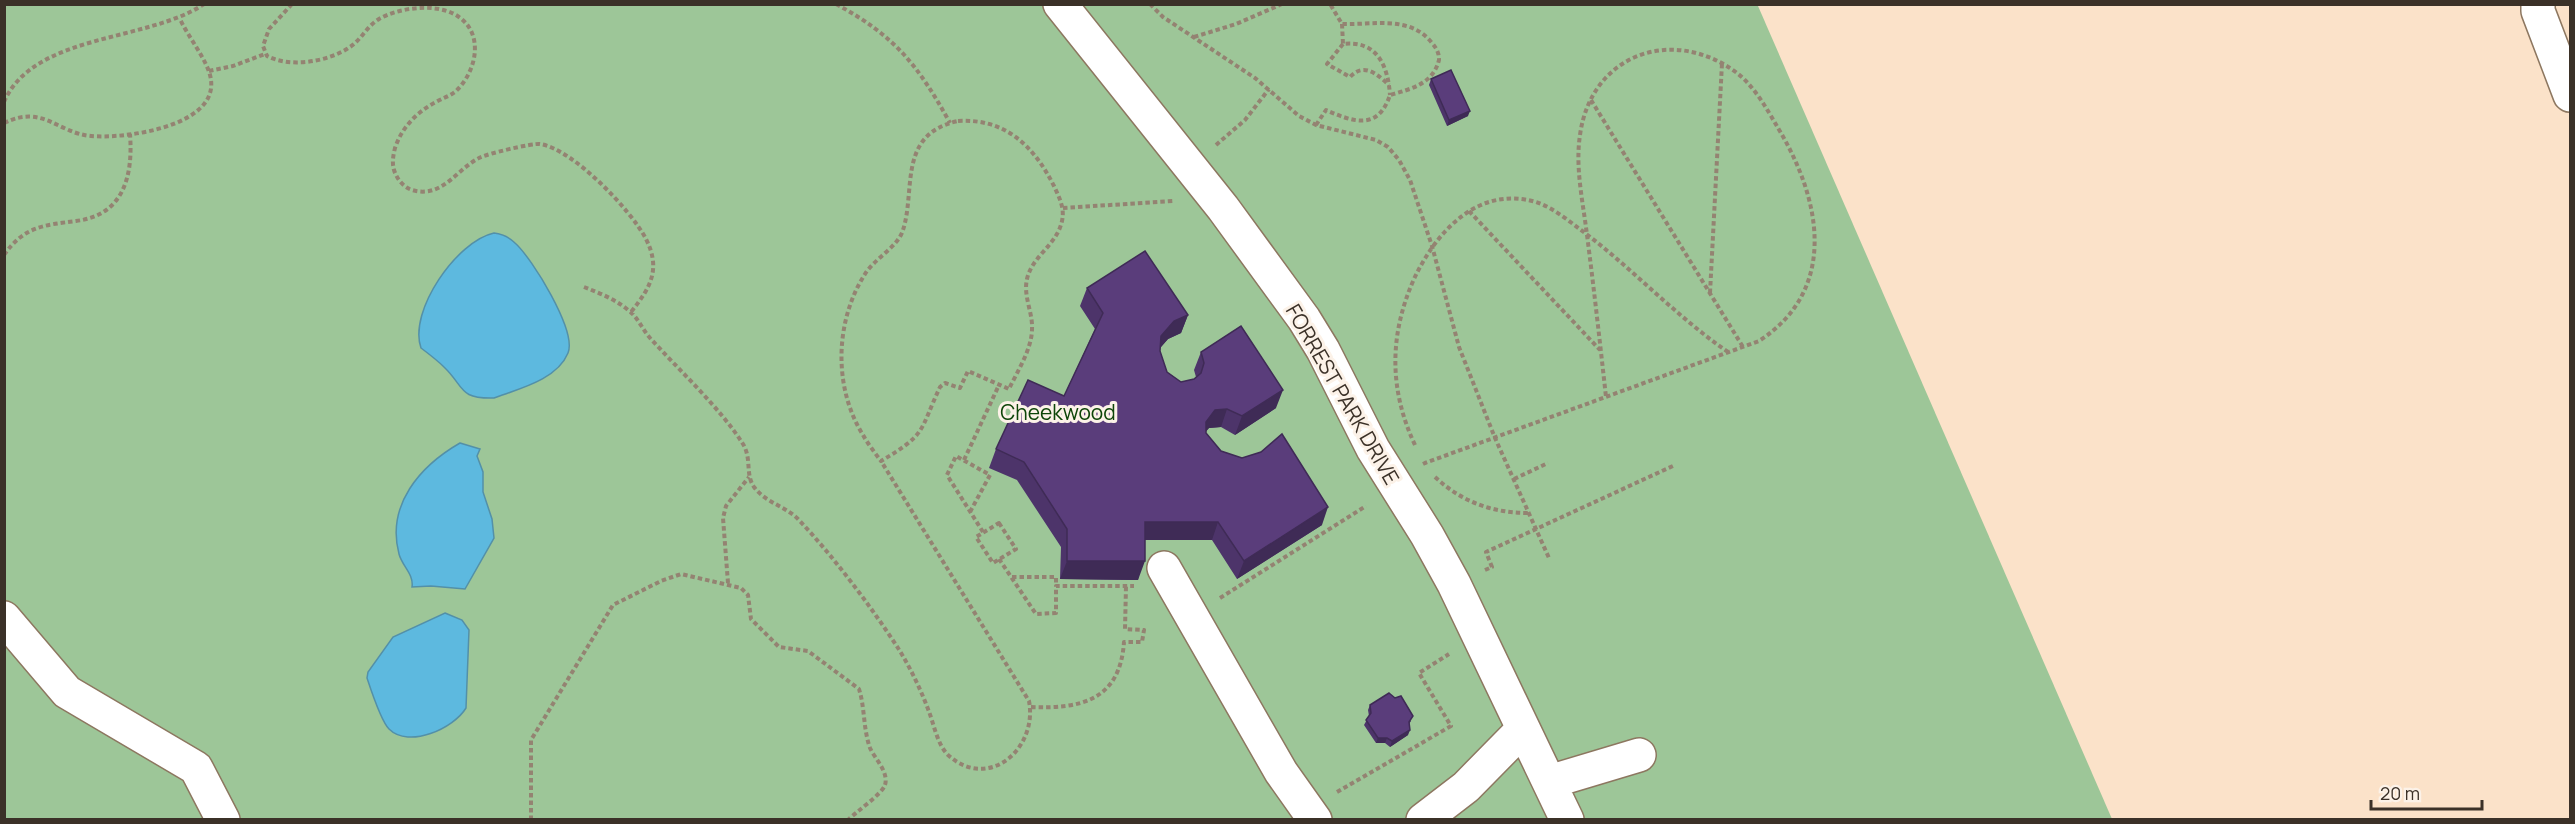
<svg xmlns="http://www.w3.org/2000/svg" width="2575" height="824" font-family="Manrope,sans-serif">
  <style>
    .green { fill: #9dc698 }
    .water { fill: #5db9df; stroke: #5390a8; stroke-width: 1.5 }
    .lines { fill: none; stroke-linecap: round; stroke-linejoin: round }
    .minor-casing { stroke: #8d7760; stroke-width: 36 }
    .path { stroke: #948372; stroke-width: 4; stroke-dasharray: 4.5 3; stroke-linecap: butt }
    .minor { stroke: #fff; stroke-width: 33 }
    .wall { fill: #4d346a }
    .shaded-wall { fill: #3f2b56 }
    .building { fill: #5a3d7b; stroke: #3f2b56; stroke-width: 1.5 }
    .labels { text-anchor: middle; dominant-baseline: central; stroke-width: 6; stroke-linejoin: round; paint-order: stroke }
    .street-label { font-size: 21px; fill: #3b3128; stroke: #fcf2e8 }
    .park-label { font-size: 21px; fill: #0d4508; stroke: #fcf2e8 }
  </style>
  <rect width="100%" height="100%" fill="#fbe2c9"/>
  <path class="green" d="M5,4L1758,6L2112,819L5,820Z"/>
  <path class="water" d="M494,233C502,234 509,237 515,243C532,258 577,331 568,353C557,380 518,389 494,398C458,399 465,387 444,367C437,360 429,354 421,348C408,311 457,241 494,233Z
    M460,443L480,449L477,456L483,472V492L492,519L494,538L465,589L431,586L412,587C414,574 402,566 399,554C386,505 420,466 460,443Z
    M445,613L462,620L469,630L466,708C454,728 409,749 389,729C381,721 371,690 367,678L368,672L393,637Z"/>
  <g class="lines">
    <defs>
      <path id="minor" d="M1060,4L1223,208L1304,319L1323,350L1373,449L1427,535L1454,584L1567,820
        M2538,4V11L2570,95
        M1164,568L1281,772L1315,820
        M4,618L67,692L196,768L223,820
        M1549,782L1639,755
        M1423,820L1466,787L1522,730"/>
    </defs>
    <use href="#minor" class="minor-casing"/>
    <path class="path" d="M292,4L269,29L263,46L267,56C290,68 328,62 350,47C361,40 367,26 379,19C398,8 433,3 454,14C485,30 478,70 456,91C450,96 443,98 436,102C417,112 402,127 395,148C393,156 392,163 394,170C397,179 403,187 412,190C442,199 457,169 479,158C486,154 532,143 540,144C573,149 631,210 646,239C661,269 651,287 631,312
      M836,4C895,36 918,65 950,123
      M1150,4L1163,17L1255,78L1299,116L1316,125L1376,140L1388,147L1399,160L1410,180L1432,246L1459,347L1495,438L1549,558
      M1342,24L1343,44C1378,40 1388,67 1390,95
      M1194,37L1236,24L1282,4
      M1343,44L1327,64L1350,77C1364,62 1377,74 1389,85
      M209,71L233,66L265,54
      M1591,100L1743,347
      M4,102C34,33 148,42 204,4
      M958,121C1005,118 1034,146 1054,186C1059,197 1065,208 1062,221C1057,245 1032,256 1027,279C1023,296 1033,313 1032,329C1032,349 1017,372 1009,389L968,371L960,388L945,383L940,387C919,432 927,434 881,461C875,453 868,444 863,435C833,387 835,321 865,274C875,258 898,247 903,230C916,190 897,134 958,121Z
      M4,123C43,104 57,133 91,136C124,139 217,127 211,80C209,62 188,37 180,19
      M1316,125L1326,110C1353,122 1378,131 1390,95C1411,89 1433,84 1439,60C1439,53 1437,49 1432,43C1410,15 1374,25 1342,24L1330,4
      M1216,145L1245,120L1269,89
      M1063,208L1173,201
      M1469,211L1600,350
      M4,255C24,226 45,225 76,221C125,215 133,174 130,134
      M584,287C599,293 615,299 628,310C638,317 642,329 650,338C679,370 721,409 743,444C752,459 745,474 754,487C766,503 785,506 798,519C833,556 870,605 898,648C910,667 920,688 928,709C934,724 937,744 948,755C989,792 1038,748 1029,701L881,461
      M1710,293L1722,63
      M1415,445C1389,390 1389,335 1414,279C1436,232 1478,185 1536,202C1554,208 1570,222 1585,233C1635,271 1677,317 1728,352
      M964,460L999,385
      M1423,464L1425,463L1759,341C1839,289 1821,199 1778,128C1767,109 1754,86 1737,73C1673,25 1591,54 1580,135C1575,168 1583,202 1587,235C1594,289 1600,343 1606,397
      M1435,477C1462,502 1492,513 1529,513
      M1514,479L1548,463
      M970,512L990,475L956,456L947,475L983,532
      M999,523L1016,549L993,563L976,537Z
      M999,559L1036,614L1056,613V586H1134
      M1485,570L1492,567L1486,552L1675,465
      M1012,577H1056V586
      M728,583L723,518L726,506L749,477
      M1220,598L1366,506
      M1031,707C1080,709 1120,701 1124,642H1142L1144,630L1125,629L1126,586
      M1337,792L1451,726L1419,673L1449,654
      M531,820V740L613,605L661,581L681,574L741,588L748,595L751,619L779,647L808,651L859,689C865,708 863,728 870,748C875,759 889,772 885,785C883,793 856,812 848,820"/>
    <use href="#minor" class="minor"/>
  </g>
  <path class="wall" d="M1431,79L1468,116L1447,126L1429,85Z
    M1087,288L1188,315L1181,333L1168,339L1160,348V351L1167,372L1181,382L1194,379L1196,377L1194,370L1201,352L1276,408L1235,435L1221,427L1209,428L1206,431V433L1221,451L1322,525L1237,579L1212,540H1145L1138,580L1060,579L1061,547L1017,480L989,468L996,449L1064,396L1095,329L1080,306Z
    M1370,705L1411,721L1409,724L1408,735L1390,747L1385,743H1376L1364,725L1369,716L1368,710Z"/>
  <path class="shaded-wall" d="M1470,111L1468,116L1447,126L1449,120Z
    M1188,315L1181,333L1168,339L1155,354L1161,336L1174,321Z
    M1283,390L1276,408L1235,435L1242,416Z
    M1227,409L1221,427L1209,428L1199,440L1206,422L1215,410Z
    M1328,507L1322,525L1237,579L1244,561Z
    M1145,522H1218L1212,540H1138Z
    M1067,561H1145L1138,580L1060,579Z
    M1410,730L1408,735L1390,747L1392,741Z
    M1378,738H1387L1385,743H1376Z"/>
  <path class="building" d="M1451,70L1470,111L1449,120L1431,79Z
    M1145,251L1188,315L1174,321L1161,336L1160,351L1167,372L1181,382L1194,379L1201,373L1204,363L1201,352L1241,326L1283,390L1242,416L1227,409L1215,410L1206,422V433L1221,451L1242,458L1261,452L1282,434L1328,507L1244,561L1218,522H1145V561H1067V529L1024,462L996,449L1028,380L1064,396L1103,313L1087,288Z
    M1389,693L1395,698L1401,696L1413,716L1409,722L1410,730L1392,741L1387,738H1378L1366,720L1371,713L1370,705Z"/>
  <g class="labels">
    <g class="street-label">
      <text transform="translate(1343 394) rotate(60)">FORREST PARK DRIVE</text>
    </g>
    <g class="park-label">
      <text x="1058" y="412">Cheekwood</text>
    </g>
  </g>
  <rect width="2575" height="824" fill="none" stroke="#3b3128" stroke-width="12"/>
  <path d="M2371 800v9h111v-9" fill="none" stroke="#3b3128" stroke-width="3"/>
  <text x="2380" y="800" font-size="18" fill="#3b3128" stroke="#fcf2e8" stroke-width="4.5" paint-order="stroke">20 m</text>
</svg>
